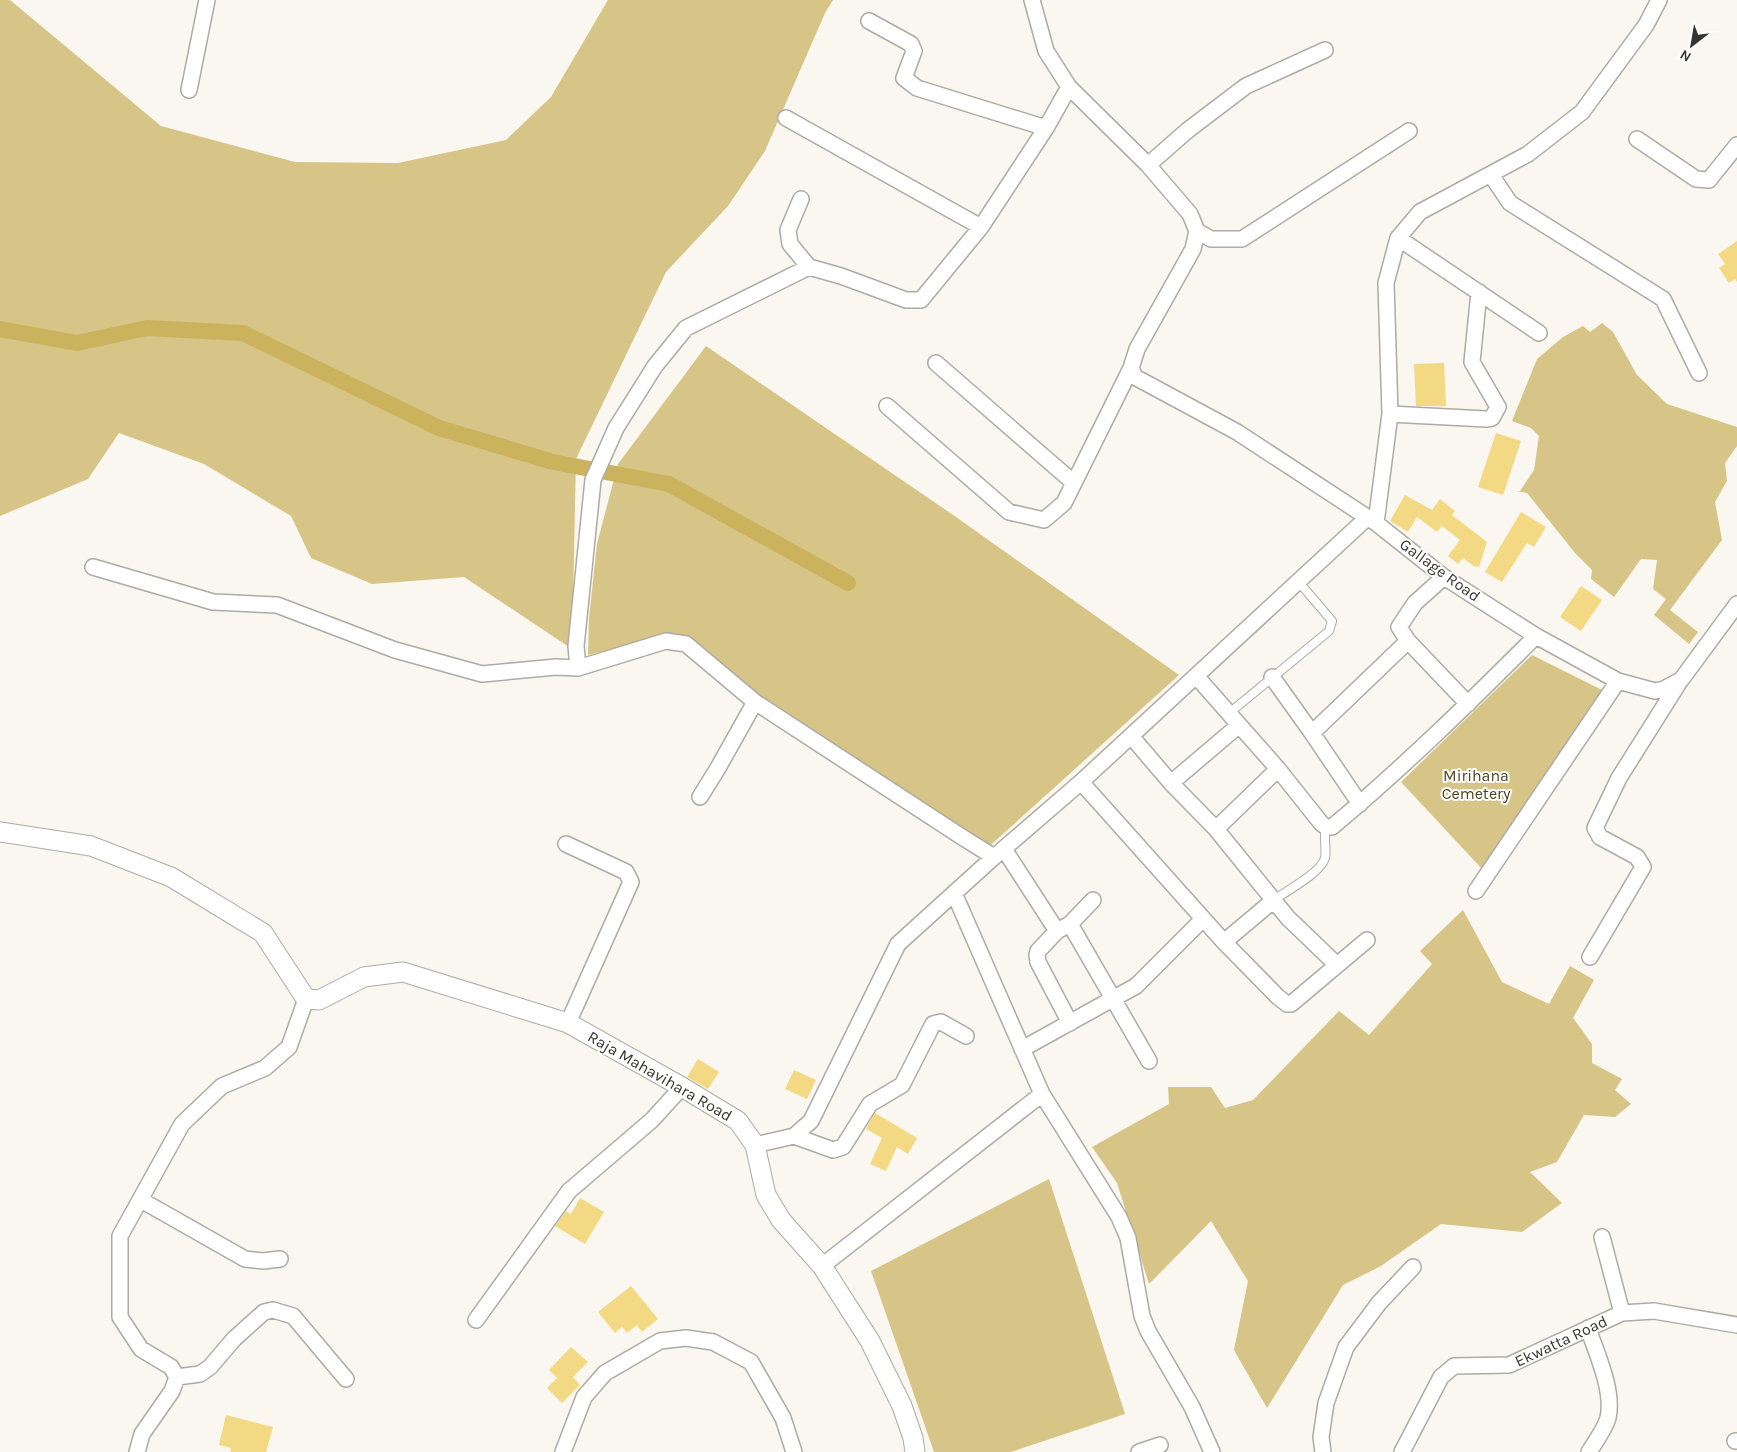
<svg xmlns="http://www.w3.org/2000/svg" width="1737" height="1452" font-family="Karla,sans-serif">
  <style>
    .green { fill: #d7c487 }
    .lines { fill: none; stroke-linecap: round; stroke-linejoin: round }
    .canal { stroke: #cbb25d; stroke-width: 16 }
    .building { fill: #f3d983 }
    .service-casing { stroke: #adaba4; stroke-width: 10 }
    .minor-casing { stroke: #adaba4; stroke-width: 18 }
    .tertiary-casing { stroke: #adaba4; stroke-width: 21 }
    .service { stroke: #fff; stroke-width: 8 }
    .minor { stroke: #fff; stroke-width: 15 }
    .tertiary { stroke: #fff; stroke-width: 19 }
    .labels { text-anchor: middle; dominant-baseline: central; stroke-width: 4; stroke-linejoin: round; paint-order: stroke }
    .street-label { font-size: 16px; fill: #353431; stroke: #fff }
    .park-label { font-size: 16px; fill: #4f441f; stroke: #fff }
  </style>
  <rect width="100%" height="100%" fill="#f9f7ef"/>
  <path class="green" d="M0,0H10L161,126L295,162L398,163L506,140L551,97L608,0H833L825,13L765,151L728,206L666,272L576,459L572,649L464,577L372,584L311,558L291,516L204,464L119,433L88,479L0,516Z
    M1602,323L1613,332L1637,375L1667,404L1737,427V446L1725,463L1727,481L1715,502L1722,540L1670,610L1698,632L1689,644L1654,615L1666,599L1653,589L1657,560L1641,559L1614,597L1591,579L1592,570L1575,553L1527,493L1516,491H1520L1534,470L1539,436L1531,428L1512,421L1537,359L1563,337L1583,326L1590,332Z
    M706,346L956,517L1179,675L983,852L665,635L588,655L589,618L597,544L618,464Z
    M1532,655L1602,690L1482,869L1401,782Z
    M1463,910L1502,982L1549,1004L1570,966L1594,980L1573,1018L1592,1044V1063L1622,1079L1615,1090L1631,1104L1615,1117L1584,1115L1557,1162L1530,1172L1562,1203L1522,1232L1441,1224L1381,1266L1343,1285L1267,1408L1234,1350L1248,1281L1211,1221L1149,1284L1117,1183L1092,1147L1169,1104L1168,1087H1211L1225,1108L1253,1100L1339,1011L1369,1035L1432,964L1420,951Z
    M1049,1179L1125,1414L1011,1452H934L871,1271Z"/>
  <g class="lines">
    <path class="canal" d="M0,329L77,343L147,328L243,333L439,428L553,462L669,484L848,583"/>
  </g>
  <path class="building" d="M1737,241V282L1735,279L1729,283L1719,268L1725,264L1718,254Z
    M1444,363L1446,406H1416L1414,364Z
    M1496,433L1521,441L1503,495L1478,487Z
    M1405,495L1432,510L1440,499L1455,511L1452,515L1487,542L1479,567L1476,566L1475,567L1463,558L1458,564L1448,556L1460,540L1442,526L1437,532L1417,517L1408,532L1390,521Z
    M1521,512L1546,527L1534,547L1527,543L1502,582L1485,572Z
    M1581,586L1602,600L1581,631L1560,617Z
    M698,1059L719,1072L708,1089L687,1077Z
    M794,1070L816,1080L807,1099L785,1089Z
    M875,1113L917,1138L908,1154L897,1147L886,1171L870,1164L882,1138L866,1129Z
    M580,1198L604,1212L585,1244L555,1226L566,1211L571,1214Z
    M631,1286L658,1319L642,1332L637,1325L627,1333L622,1327L615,1333L598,1312Z
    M571,1347L588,1362L573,1377L580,1385L562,1403L547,1388L557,1378L549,1370Z
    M226,1415L273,1427L266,1452H230L231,1448L219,1445Z"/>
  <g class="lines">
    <defs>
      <path id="service" d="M1228,714L1329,631L1332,621L1298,581
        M1274,900C1286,891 1321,873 1325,858C1327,848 1323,837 1326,827"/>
      <path id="minor" d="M869,21L911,44L914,51L904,78L917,88L1046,128
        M189,90L207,0
        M786,118L981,227
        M1637,139L1696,179L1709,180L1737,145
        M1148,165L1188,130L1246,86L1325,50
        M1491,175L1510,203L1663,299L1699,373
        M801,199L788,230L790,244L809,267L841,276L906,300H921L981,227L1046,128L1069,87
        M1197,231L1211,239H1242L1409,131
        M1398,238L1539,333
        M936,363L1074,483
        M1131,368L1135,377L1237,432L1376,523L1444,577L1536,636L1618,681L1655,691L1664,689L1681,680L1737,604
        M887,406L1009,512L1044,520L1064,503L1131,368L1137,349L1193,249L1197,231L1190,214L1148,165L1069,87L1046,51L1032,0
        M1390,414L1486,419L1492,418L1498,407L1472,362L1479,292
        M1376,523L1390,414L1386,283L1398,238L1420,212L1528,154L1582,112L1646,25L1659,0
        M93,567L213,602L277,605L395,650L482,674L556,667L578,668L666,641L686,644L755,702L962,837L994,857
        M1444,577L1415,603L1399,627L1408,641L1468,704
        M578,668L576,646L593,480L616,428L655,366L686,328L809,267
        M1196,676L1278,769L1321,823L1326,827H1332C1404,767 1470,702 1536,636
        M1272,677L1312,733L1360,804
        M1312,733L1408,641
        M1131,736L1171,783L1216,829L1288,918L1337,965
        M1081,782L1224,942L1278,997L1287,1004H1291L1367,940
        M1171,783L1238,726
        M700,797L718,768L755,702
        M1216,829L1278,769
        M566,844L626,872L631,882L568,1023
        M1004,849L1057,931
        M1476,891L1618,681
        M954,893L1042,1094L1119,1217L1128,1238L1142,1316L1148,1331L1192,1407L1212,1452
        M1070,924L1149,1061
        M1224,942L1274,900
        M1590,957L1643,867L1637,857L1600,837L1595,828L1619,778L1680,681
        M1070,1023L1038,962L1037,955L1038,951L1057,931L1070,924L1093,900
        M1022,1049L1136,986L1203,919
        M794,1136L833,1150L843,1147L870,1104L902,1085L933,1024L941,1022L966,1036
        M755,1145L794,1136L811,1121L898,944L994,857L1081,782L1368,517
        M141,1200L245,1259L263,1261L280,1259
        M1602,1237L1622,1313
        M822,1266L1042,1094
        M476,1320L569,1191L652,1120L682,1087
        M1588,1328C1597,1355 1614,1390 1608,1418C1605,1429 1595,1442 1589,1452
        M177,1377L200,1374L210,1367L234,1339L264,1312L273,1310L293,1316L346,1379
        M1735,1441H1737
        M137,1452L142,1434L172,1391L177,1377L171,1367L141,1349L120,1317V1236L182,1124L222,1086L265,1068L289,1047L306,999
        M563,1452L584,1397L605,1373L660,1341L686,1338L713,1342L751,1362L783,1418L794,1452
        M1139,1452L1160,1445
        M1323,1452L1321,1437L1326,1403L1346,1347L1379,1303L1413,1267
        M1402,1452L1441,1377L1454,1366L1509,1365L1622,1313L1654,1311L1737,1325"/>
      <path id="tertiary" d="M0,832L91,846L171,877L263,933L306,999L319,1000L364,977L403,972L568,1023L682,1087L738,1121L755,1145L766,1195L781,1220L822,1266L870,1341L902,1406L913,1438L915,1452"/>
    </defs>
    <use href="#service" class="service-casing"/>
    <use href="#minor" class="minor-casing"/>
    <use href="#tertiary" class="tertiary-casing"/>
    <use href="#service" class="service"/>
    <use href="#minor" class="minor"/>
    <use href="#tertiary" class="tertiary"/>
  </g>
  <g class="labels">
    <g class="street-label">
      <text transform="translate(1440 570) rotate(36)">Gallage Road</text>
      <text transform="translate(660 1076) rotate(30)">Raja Mahavihara Road</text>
      <text transform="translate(1561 1341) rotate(-25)">Ekwatta Road</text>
    </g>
    <g class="park-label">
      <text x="1476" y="775">Mirihana<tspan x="1476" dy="18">Cemetery</tspan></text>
    </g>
  </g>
  <g transform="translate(1692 45) rotate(211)" stroke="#ffffff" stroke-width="4" paint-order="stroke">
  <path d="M0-4L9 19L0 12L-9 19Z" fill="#353431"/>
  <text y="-8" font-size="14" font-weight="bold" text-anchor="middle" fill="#353431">N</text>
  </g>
</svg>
